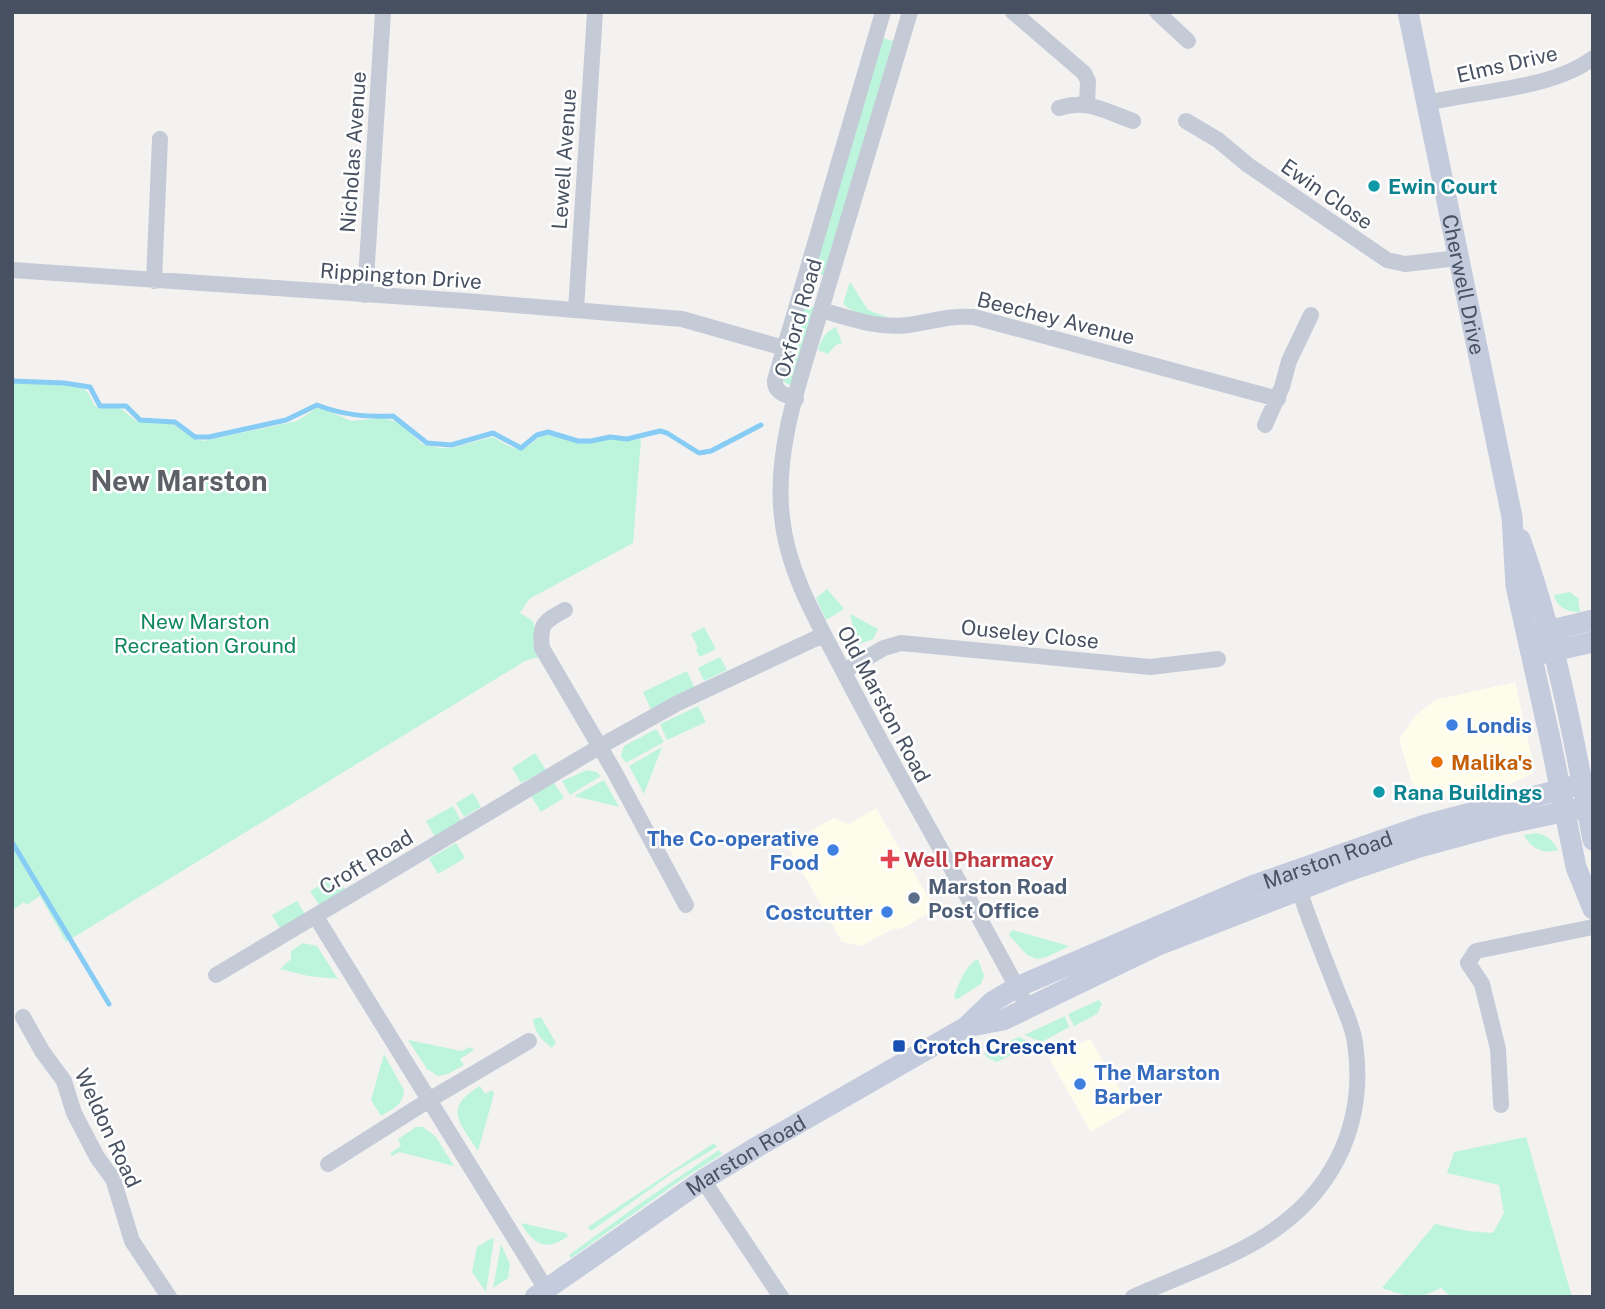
<svg xmlns="http://www.w3.org/2000/svg" width="1605" height="1309" font-family="'Public Sans',sans-serif">
  <style>
    .commercial { fill: #fefceb }
    .green { fill: #bdf4dc }
    .lines { fill: none; stroke-linecap: round; stroke-linejoin: round }
    .stream { stroke: #86ccf5; stroke-width: 5 }
    .minor { stroke: #c4cbd7; stroke-width: 16 }
    .secondary { stroke: #c3cbdc; stroke-width: 21 }
    .culture-dot { fill: #0f9aa8; stroke: #fff; stroke-width: 2.5 }
    .shop-dot { fill: #3f7fe0; stroke: #fff; stroke-width: 2.5 }
    .food-dot { fill: #e8710a; stroke: #fff; stroke-width: 2.5 }
    .health-dot { fill: #e0444e; stroke: #fff; stroke-width: 2.5 }
    .service-dot { fill: #5c6f8a; stroke: #fff; stroke-width: 2.5 }
    .transit-dot { fill: #1a4fb4; stroke: #fff; stroke-width: 2.5 }
    .labels { text-anchor: middle; dominant-baseline: central; stroke-width: 5; stroke-linejoin: round; paint-order: stroke }
    .street-label { font-size: 21px; fill: #475161; stroke: #fff }
    .culture-label { font-size: 21px; font-weight: bold; fill: #0d838f; stroke: #fff; text-anchor: start }
    .park-label { font-size: 21px; fill: #0e875e; stroke: #fff }
    .shop-label { font-size: 21px; font-weight: bold; fill: #366cbe; stroke: #fff; text-anchor: start }
    .food-label { font-size: 21px; font-weight: bold; fill: #c56008; stroke: #fff; text-anchor: start }
    .health-label { font-size: 21px; font-weight: bold; fill: #be3a42; stroke: #fff; text-anchor: start }
    .service-label { font-size: 21px; font-weight: bold; fill: #4e5e75; stroke: #fff; text-anchor: start }
    .transit-label { font-size: 21px; font-weight: bold; fill: #164399; stroke: #fff; text-anchor: start }
    .district-label { font-size: 28px; font-weight: bold; fill: #5d6067; stroke: #fff }
  </style>
  <rect width="100%" height="100%" fill="#f4f2f1"/>
  <path class="commercial" d="M1515,682L1534,767L1532,774L1508,785L1503,781L1421,804L1416,796L1399,739L1416,715L1435,700Z
    M876,808L935,909L903,928L891,930L861,946L842,942L787,845L833,818L849,824Z
    M1090,1039L1131,1108L1091,1132L1049,1058Z"/>
  <path class="green" d="M883,38L893,41L824,276L816,273L810,291L808,290Z
    M851,283L868,310L887,317V319C871,316 855,315 843,304L849,284Z
    M804,304L815,308L791,384L789,385L783,381V377Z
    M836,327L842,343L836,345L828,354L818,350C822,338 825,332 836,327Z
    M12,382C34,382 59,379 80,387C93,392 89,402 97,407C102,410 113,407 119,407L136,421L170,422L193,438L203,441L297,421L317,408L324,409L351,421L380,418L390,420L400,423L422,444L440,448H451L492,437C504,442 518,456 531,444C535,441 539,436 544,435C554,433 566,441 576,442C588,444 597,439 608,439C620,439 629,441 641,439L633,543L529,599L520,613L533,621L541,656L525,661L66,942L40,896L27,905L24,902L12,911Z
    M827,589L844,609L826,620L816,598Z
    M1570,592L1578,598L1580,612C1568,612 1557,608 1554,595Z
    M850,614L878,629L873,639L857,645Z
    M704,627L716,649L700,657L696,650L698,648L691,634Z
    M720,657L727,670L704,681L698,668Z
    M687,671L695,689L651,710L643,692Z
    M698,706L706,722L667,740L660,724Z
    M656,729L664,742L626,763L621,756L624,746Z
    M662,747L644,794L629,766Z
    M535,753L546,770L521,783L512,768Z
    M587,770L597,772L601,776L570,795L562,781Z
    M604,780L619,807L574,796Z
    M554,783L564,798L541,812L531,796Z
    M473,793L481,807L464,817L456,803Z
    M453,806L462,822L435,837L426,821Z
    M1537,833C1548,836 1553,840 1558,850C1544,855 1530,848 1524,835Z
    M456,843L465,858L438,874L429,859Z
    M337,875L345,889L319,905L310,891Z
    M297,901L306,916L281,930L272,915Z
    M1012,930L1069,946L1047,957L1037,959L1027,955L1009,935Z
    M303,943L317,946L338,979L308,976L280,969L291,959V951Z
    M978,959L984,976L981,984L956,1000L954,996C959,984 966,964 978,959Z
    M1099,1000L1102,1004L1097,1014L1074,1026L1068,1014Z
    M1065,1016L1069,1027L1042,1042L1024,1035Z
    M541,1017L556,1043L552,1048C541,1040 535,1033 533,1019Z
    M1019,1037L1034,1044L997,1062L988,1058L984,1053Z
    M408,1040L462,1051L470,1047L474,1050L460,1059L464,1065L448,1074L438,1076L427,1069Z
    M384,1054L404,1090C404,1105 392,1109 381,1116L371,1100Z
    M480,1086L485,1094L492,1090L494,1094L478,1151C460,1123 442,1108 480,1086Z
    M416,1127H423L436,1137L454,1166L399,1152L392,1156L390,1153L401,1146L398,1139Z
    M1526,1137L1572,1297H1451L1441,1288C1415,1301 1409,1297 1382,1288L1435,1224L1467,1231L1493,1233L1504,1213L1499,1185L1447,1173L1454,1152Z
    M714,1143L717,1147L673,1173L591,1231L588,1227Z
    M719,1150L722,1154L681,1180L571,1258L569,1255L642,1202Z
    M521,1223L566,1233L568,1236C547,1252 533,1245 521,1223Z
    M492,1238L494,1239L486,1292L472,1272L477,1247Z
    M501,1244L510,1264L508,1278L493,1288Z"/>
  <g class="lines">
    <path class="stream" d="M12,381L64,383L90,387L100,406H126L140,420L175,422L195,437H209L286,420L317,405C343,415 365,417 393,416L427,443L451,445L493,433L521,448L537,435L548,432L578,441H591L610,437L627,439L660,431L667,433L699,453L711,451L761,425
      M12,842L109,1004"/>
    <path class="minor" d="M910,12C881,106 854,200 826,293C806,363 773,444 782,517C788,577 823,631 850,684C905,789 966,891 1022,997
      M1013,12L1084,73L1088,81L1087,104
      M1157,12L1188,41
      M1427,103C1476,91 1553,89 1593,58
      M1059,108C1088,99 1105,111 1133,121
      M1186,121L1218,140L1248,165L1387,260L1405,264L1458,258
      M12,270L466,301L682,319L784,348
      M154,281L160,139
      M365,295L383,12
      M576,309L595,12
      M821,310C849,318 879,329 908,325C933,322 947,315 974,317L1278,399
      M796,399C786,395 774,393 775,380L883,12
      M1265,425L1282,387L1289,361L1311,315
      M565,610C545,621 539,623 542,648L614,771L686,905
      M844,671L884,648L901,643L1150,667L1218,659
      M316,917L546,1289
      M216,975L599,747L678,703L823,635
      M23,1017L42,1051L64,1081L74,1113L97,1157L113,1179L132,1241L169,1297
      M1501,1105L1498,1049L1482,984L1468,963L1476,951L1593,927
      M328,1164L429,1100L529,1041
      M703,1180L781,1297
      M1133,1297C1177,1277 1239,1256 1277,1228C1338,1184 1366,1118 1355,1043C1353,1026 1344,1009 1338,993C1325,959 1310,924 1299,889"/>
    <g class="secondary">
      <path id="s1" d="M1408,12L1512,517L1516,586L1551,743L1576,867L1593,909"/>
      <path d="M1520,539C1555,636 1574,739 1593,840"/>
      <path d="M1535,634L1593,620"/>
      <path d="M1540,654L1593,642"/>
      <path d="M966,1027L1003,1020L1156,946L1348,871L1419,847L1500,825L1586,807"/>
      <path id="s2" d="M535,1297L703,1180L757,1147L966,1027L992,1002L1017,987L1252,886L1425,825L1582,784"/>
    </g>
  </g>
  <g class="culture-dot">
    <circle cx="1374" cy="186" r="7"/>
    <circle cx="1379" cy="792" r="7"/>
  </g>
  <g class="shop-dot">
    <circle cx="1452" cy="725" r="7"/>
    <circle cx="833" cy="850" r="7"/>
    <circle cx="887" cy="912" r="7"/>
    <circle cx="1080" cy="1084" r="7"/>
  </g>
  <circle class="food-dot" cx="1437" cy="762" r="7"/>
  <path class="health-dot" d="M886.5 848.5h7v7h7v7h-7v7h-7v-7h-7v-7h7z"/>
  <circle class="service-dot" cx="914" cy="898" r="7"/>
  <rect class="transit-dot" x="892" y="1039" width="14" height="14" rx="3.5"/>
  <g class="labels">
    <g class="street-label">
      <text transform="translate(1507 64) rotate(-13)">Elms Drive</text>
      <text transform="translate(353 152) rotate(-86)">Nicholas Avenue</text>
      <text transform="translate(564 159) rotate(-86)">Lewell Avenue</text>
      <text transform="translate(1327 194) rotate(35)">Ewin Close</text>
      <text transform="translate(401 276) rotate(4)">Rippington Drive</text>
      <text stroke="none"><textPath href="#s1" startOffset="278">Cherwell Drive</textPath></text>
      <text transform="translate(798 318) rotate(-74)">Oxford Road</text>
      <text transform="translate(1056 318) rotate(14)">Beechey Avenue</text>
      <text transform="translate(1030 634) rotate(6)">Ouseley Close</text>
      <text transform="translate(884 704) rotate(62)">Old Marston Road</text>
      <text stroke="none"><textPath href="#s2" startOffset="910">Marston Road</textPath></text>
      <text transform="translate(366 862) rotate(-31)">Croft Road</text>
      <text transform="translate(108 1128) rotate(65)">Weldon Road</text>
      <text stroke="none"><textPath href="#s2" startOffset="254">Marston Road</textPath></text>
    </g>
    <g class="culture-label">
      <text x="1388" y="186">Ewin Court</text>
      <text x="1393" y="792">Rana Buildings</text>
    </g>
    <g class="park-label">
      <text x="205" y="621">New Marston<tspan x="205" dy="24">Recreation Ground</tspan></text>
    </g>
    <g class="shop-label">
      <text x="1466" y="725">Londis</text>
      <text x="819" y="838" text-anchor="end">The Co-operative<tspan x="819" dy="24">Food</tspan></text>
      <text x="873" y="912" text-anchor="end">Costcutter</text>
      <text x="1094" y="1072">The Marston<tspan x="1094" dy="24">Barber</tspan></text>
    </g>
    <g class="food-label">
      <text x="1451" y="762">Malika's</text>
    </g>
    <g class="health-label">
      <text x="904" y="859">Well Pharmacy</text>
    </g>
    <g class="service-label">
      <text x="928" y="886">Marston Road<tspan x="928" dy="24">Post Office</tspan></text>
    </g>
    <g class="transit-label">
      <text x="913" y="1046">Crotch Crescent</text>
    </g>
    <g class="district-label">
      <text x="179" y="480">New Marston</text>
    </g>
  </g>
  <rect width="1605" height="1309" fill="none" stroke="#475161" stroke-width="28"/>
</svg>
